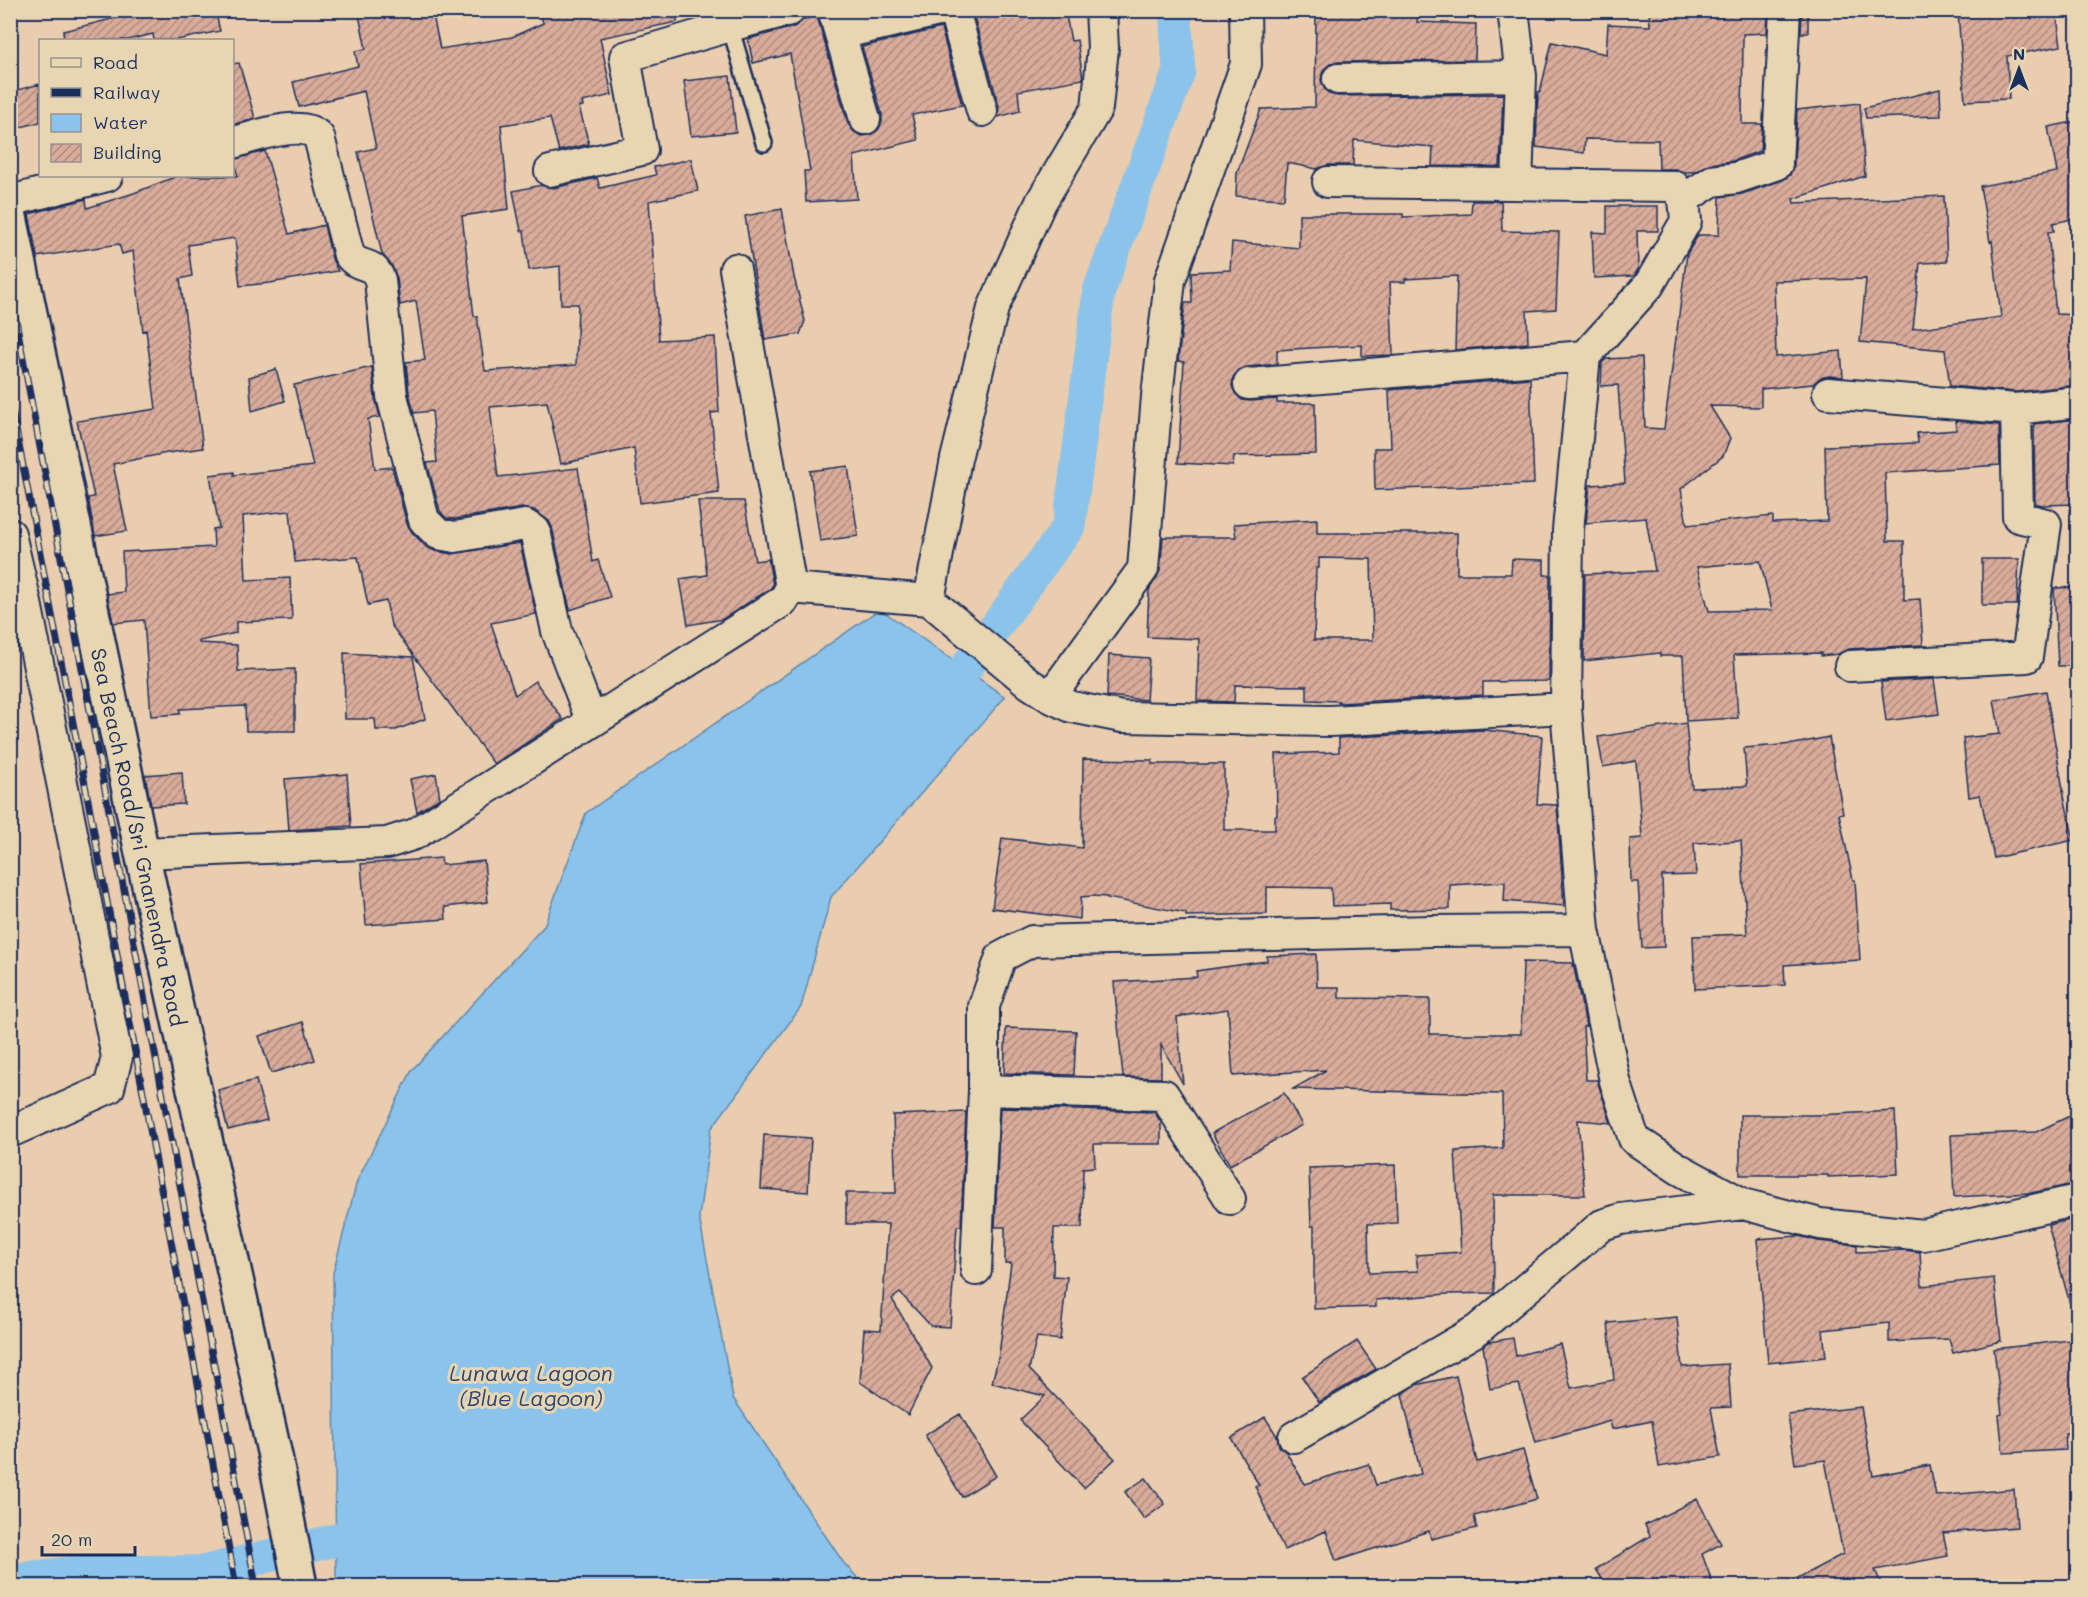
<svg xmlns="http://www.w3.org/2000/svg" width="2088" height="1597" font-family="Mali,sans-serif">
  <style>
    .water { fill: #8cc3ea; stroke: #5f88b2; stroke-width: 1.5 }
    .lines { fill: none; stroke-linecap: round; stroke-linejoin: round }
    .canal { stroke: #8cc3ea; stroke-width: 33 }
    .building { fill: url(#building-hatch); stroke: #1b2f5e; stroke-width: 1.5; fill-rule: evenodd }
    .lane-casing { stroke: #1b2f5e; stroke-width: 20 }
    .street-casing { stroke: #1b2f5e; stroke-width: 34 }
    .secondary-casing { stroke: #1b2f5e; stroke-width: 38 }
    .lane { stroke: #e8d6b3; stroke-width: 15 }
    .street { stroke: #e8d6b3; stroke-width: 30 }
    .secondary { stroke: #e8d6b3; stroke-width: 33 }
    .rail-casing { stroke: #1b2f5e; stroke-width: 7 }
    .rail { stroke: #e8d6b3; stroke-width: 4.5; stroke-dasharray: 14; stroke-linecap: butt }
    .labels { text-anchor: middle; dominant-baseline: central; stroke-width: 6; stroke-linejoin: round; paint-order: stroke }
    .street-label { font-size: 21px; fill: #1b2f5e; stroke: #e8d6b3 }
    .water-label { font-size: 22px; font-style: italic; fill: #2c4573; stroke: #e8d6b3 }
  </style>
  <defs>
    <pattern id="building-hatch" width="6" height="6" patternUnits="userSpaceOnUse" patternTransform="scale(1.5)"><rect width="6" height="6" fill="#d9ab9a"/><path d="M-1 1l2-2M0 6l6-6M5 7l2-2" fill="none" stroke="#af8c81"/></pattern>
  </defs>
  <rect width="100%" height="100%" fill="#eacdae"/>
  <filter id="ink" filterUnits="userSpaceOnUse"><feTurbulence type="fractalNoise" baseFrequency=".0167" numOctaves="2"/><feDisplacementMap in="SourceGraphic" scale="12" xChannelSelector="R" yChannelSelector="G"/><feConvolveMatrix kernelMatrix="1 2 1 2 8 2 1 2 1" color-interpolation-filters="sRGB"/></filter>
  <g filter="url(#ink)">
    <path class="water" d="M880,609L1005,697L831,897L801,1007L711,1129L699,1217L733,1398L843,1562L865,1586H340L336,1577L333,1273L357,1181L412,1070L544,926L586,813Z"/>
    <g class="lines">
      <path class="canal" d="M938,706L1069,526L1099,291L1179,71L1175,10
        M10,1580L88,1571L202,1572L378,1530"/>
    </g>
    <path class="building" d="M148,10H215L220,31L177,40H154L153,34L128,40H64L63,31Z
      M358,10H432L440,49L512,37L543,23L540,10H676L677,22L600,38L612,95L582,102L583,106L579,107L589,144L559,151L550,118L501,125L509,209L462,216L474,316H477L485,371L576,365L578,304H561L560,266L529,270L524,231H521L513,191L542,185L554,188L597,178L600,188L656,175L654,167L691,159L698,191L649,201L659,340L715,337L719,412L711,413L719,493L640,503L634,448L561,464L547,402L490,407L498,477L578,468L593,562L598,560L610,597L570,610L552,527L549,521L534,510L522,508L455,519L446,518L440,511L427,463L437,462L432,411L414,413L409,393L406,362L425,360L416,301L400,305L397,278L392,266L382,254L358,152L376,148L364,91L299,107L293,82L358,66L355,51L366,49Z
      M972,10H1065L1071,41L1077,40L1083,79L1018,91L1020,111L998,117L999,106Z
      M1316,10H1418L1417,22L1476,24L1475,60L1338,62L1330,64L1323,70L1321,80L1324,88L1329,94L1338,96L1503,94L1500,167L1432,166L1433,147L1354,140L1353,165H1328L1317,169L1287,163L1284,199L1236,196L1237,173L1261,109L1315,107Z
      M1649,10H1768L1767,33L1743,34L1742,124H1762L1760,151L1732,161L1709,164L1694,172H1684L1675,169H1659L1658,140L1585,139L1584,153L1536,147L1538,92H1540L1552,42L1606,54L1608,24L1650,26Z
      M1802,10H1808V33H1801Z
      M1974,10H2056L2061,46L2007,56L2009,99L1965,101L1958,13Z
      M817,16L848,124L854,132L862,136L870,135L878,130L882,122V114L862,47L941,28L962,105L912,115L918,140L854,156L857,199L806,202L804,171H810L790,54L753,63L748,39L794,27L804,19Z
      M239,63L255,118L232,125V64Z
      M730,76L736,132L691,136L684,81Z
      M40,84V122L10,130V92Z
      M1940,89L1941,116L1866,118L1864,108Z
      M1860,103L1865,176L1793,199L1794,203L1944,196L1947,262L1920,263L1913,329L2001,317L1992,241L1990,242L1980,186L2057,172L2048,127L2078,121V218L2053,223L2054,231L2048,232L2056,314L2078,315V385L2016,392L1950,386L1945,350L1860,342L1866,279L1774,281L1776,357L1841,351L1843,377L1829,376L1820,378L1813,384L1761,389V407L1710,406L1730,438L1723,456L1681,489L1687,525L1773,516V523L1827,521L1825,446L1918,443L1917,433L1956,430L1955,421L1999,425L2000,465L1885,473L1887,541H1904V600L1920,599L1923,645L1849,649L1838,654L1821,656V653L1734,655L1738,718L1686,721L1683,656H1660V653L1584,661L1585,574L1655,571L1646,518L1586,523L1590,485L1625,483L1618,385L1601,386L1602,363L1606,359L1642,357L1645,428L1664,429L1687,254L1698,235H1719L1720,197L1742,194L1783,180L1790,175L1794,165L1797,110ZM1760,561L1772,610L1709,611L1697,567Z
      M265,151L289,234L324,225L332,259L338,271L270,283L240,286L235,238L188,245L192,276L180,279L203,448L167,453L113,464L127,531L95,536L88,498L94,497L77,421L156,409L146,330L143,331L133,251L122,254L119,244L37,257L29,214L86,199L87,208L134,193L177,176H238L233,160Z
      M1472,201H1501L1502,231L1559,232L1556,309L1527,311L1528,343L1455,350L1457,276L1405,279V282H1390L1393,355L1362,356V345L1277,350V364L1247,367L1239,370L1233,377L1232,386L1235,393L1242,400L1250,401L1277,399V403H1315L1316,454L1234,456L1233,466L1178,463L1184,362L1178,361L1185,303H1192L1191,272L1230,270L1232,242L1299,248V214H1403V217L1471,214Z
      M1607,206H1658V231H1637L1638,269L1634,276L1594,278L1592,232L1607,233Z
      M782,209L794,277L805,321L800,334L765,340L745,216Z
      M372,367L375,398L380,417L368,419L375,469L392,467L407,524L412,532L426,547L435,551L452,554L520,543L536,614L491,623L515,695L535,681L563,719L494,764L391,625L386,601L368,605L358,557L295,562L290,511L243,516L246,580L290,578L292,620L236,622V633L199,641V643L237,645L238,671L295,669V731H246L245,706L180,709V714L151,716L144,620L113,623L107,594L124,592L122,552L214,547L213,529L219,528L210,475L234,472V475L313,466L294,385Z
      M276,369L285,401L252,411L249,377Z
      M1530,378L1534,484L1375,490L1374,448H1391L1389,390Z
      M2078,419V504L2042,505L2035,503L2034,424Z
      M848,466L858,536L820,541L810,471Z
      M698,501H744L755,561L768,559L773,585L770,589L723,619L688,625L680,579L707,575Z
      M1317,519V533H1457V574H1511L1512,559L1544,560V575H1550L1549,681L1483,682V695L1339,703V701L1307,700V686L1235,685L1234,702L1197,701L1199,639L1147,637L1149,590L1160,571L1163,537H1236L1234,524ZM1319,558L1371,559L1373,640H1314L1316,568H1319Z
      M1982,559H2019L2017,605H1982Z
      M2078,587V666H2058L2054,588Z
      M344,653L413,657L425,719L396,730H376L375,719H345Z
      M1109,655L1149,658L1146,700L1107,696Z
      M1934,679L1939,714L1886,721L1881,682Z
      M2046,691L2065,801L2074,840L1994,858L1980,795L1969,797L1963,738L2000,734L1994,700Z
      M1686,723L1692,788L1747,786L1744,748L1794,744L1829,737L1843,813L1839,814L1853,880H1855L1860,960L1784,965L1785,985L1695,989L1693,936L1747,934L1741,841L1694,843L1696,875L1662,876L1664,947L1642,948L1638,882H1631L1630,839L1642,838L1636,761L1603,767L1598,737Z
      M1484,730L1542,736L1537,804L1557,805L1564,906L1504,901L1505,882L1450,885V909L1390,910V904L1332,906L1331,888L1267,887V914L1186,916V913L1107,898V897L1092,896L1081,897L1080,919L992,908L1002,838L1082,848L1083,759L1152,760V764H1224V830H1275V816H1277L1276,754L1339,752V738Z
      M182,772L184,804L151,806L145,775Z
      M347,774L351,826L289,830L285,779Z
      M436,774L440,798L417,812L410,779Z
      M441,858L442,865L484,861L488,902L445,907L446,919L366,925L361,864Z
      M1316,954L1317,987H1339V998L1430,999V1034H1521L1523,962L1573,963L1586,1026L1583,1027L1586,1080H1597L1611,1123L1578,1120L1585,1195H1493L1494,1293L1448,1294L1376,1300V1307L1314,1309V1226H1311L1309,1168L1395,1165L1397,1223L1368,1224L1369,1273L1418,1271L1416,1255L1461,1252L1455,1151L1503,1148L1502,1094L1293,1089L1326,1070L1233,1076L1228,1009L1177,1017L1183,1084L1161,1045V1078L1123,1077L1114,982L1197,977L1196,971L1267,961V956Z
      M303,1022L315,1060L271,1073L259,1036Z
      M1006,1028L1076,1031L1074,1075L1004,1073Z
      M256,1080L267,1120L228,1130L218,1090Z
      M1284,1093L1302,1125L1230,1165L1212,1133Z
      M1000,1108L1154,1112L1161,1122V1144H1094L1095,1167L1083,1168L1082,1228H1054L1053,1276L1067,1277L1060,1340L1037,1337L1029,1369L1115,1459L1084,1488L1020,1420L1045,1396L992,1383L999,1354L1011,1263H1005V1227H995Z
      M1895,1111L1898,1174L1828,1177V1175H1740V1115H1815Z
      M966,1112L961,1226H957L950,1327L931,1326L900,1293L892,1299L932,1368L908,1415L860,1382L864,1329L881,1330L888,1224H846V1193H896L893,1115Z
      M2078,1112V1183L2031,1193L1954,1197L1951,1135L2036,1132Z
      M764,1135L811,1138L808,1192L761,1189Z
      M2078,1218V1303L2070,1304L2048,1225Z
      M1799,1236L1818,1241L1857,1245V1252L1904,1250L1920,1252L1922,1286L1994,1278L2001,1341L1953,1353L1949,1339L1889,1342V1323L1823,1330L1826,1357L1768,1363L1757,1239Z
      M1677,1317L1682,1367L1728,1364L1731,1407L1711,1408L1720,1457L1659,1467L1652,1421L1612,1429L1610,1421L1536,1443L1519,1384L1490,1389L1483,1346L1489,1342L1513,1338L1516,1356L1560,1344L1571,1388L1614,1380L1608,1323Z
      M2078,1339V1433H2065L2066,1450L2003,1453L1999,1415L2002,1414L1994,1349Z
      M1357,1341L1376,1369L1319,1402L1302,1377Z
      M1456,1376L1477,1462L1523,1450L1537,1499L1474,1516L1477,1528L1431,1539L1429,1531L1336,1561L1326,1531L1284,1550L1255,1486L1259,1485L1231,1438L1265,1417L1277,1436L1279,1446L1286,1452L1305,1484L1369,1464L1376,1485L1421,1474L1402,1394L1416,1385Z
      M1861,1407L1873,1476L1930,1465L1936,1496L2014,1489L2017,1527L1943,1533L1948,1556L1875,1570L1883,1587H1781L1843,1554L1825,1460L1795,1464L1788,1415Z
      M960,1414L996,1476L962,1497L925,1435Z
      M1146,1478L1165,1504L1144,1519L1125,1492Z
      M1697,1499L1721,1544L1702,1554L1714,1587H1607L1596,1569L1650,1536L1645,1525Z"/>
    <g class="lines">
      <defs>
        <path id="lane" d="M730,26L764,143"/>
        <path id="street" d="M833,10L865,119
          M954,10L982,111
          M1513,10L1521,76L1517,184
          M840,34L943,10
          M1338,79L1521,76
          M232,143C254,137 302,118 319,137L349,255C360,270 372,259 380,280L392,396L424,520L438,534L455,537L525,525L535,531L557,631L592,722
          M550,171L642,150L625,57L730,26L790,10
          M1328,182L1674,186L1684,199L1686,221L1649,285L1585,356
          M1684,199L1712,181L1736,178L1777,164L1785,10
          M10,201L107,176
          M735,269L791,588
          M1249,384L1585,356L1568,530L1566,708L1584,930
          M1828,393L2016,409L2078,402
          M10,534L26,603L117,1057L109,1088L10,1132
          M929,600L956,459L993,308L1041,202L1097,108L1103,48L1101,10
          M1850,666L2027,657L2046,524L2018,517L2016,409
          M1050,697L1143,569L1157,396L1170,280L1246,64L1245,10
          M142,853L387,843L415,834L783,601L791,588L929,600L1030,684L1050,697L1072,707L1122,717L1330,721L1566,708
          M984,1090L1164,1095L1230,1199
          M976,1270L984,1090V1006L1001,957L1032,941L1432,931L1584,930L1615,1081L1634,1139L1679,1169L1743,1204L1820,1224L1923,1235L2078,1200
          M1294,1437L1477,1330L1602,1225L1621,1219L1743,1204"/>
        <path id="secondary" d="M10,217L142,853L275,1456L300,1586"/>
      </defs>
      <use href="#lane" class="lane-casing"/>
      <use href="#street" class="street-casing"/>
      <use href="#secondary" class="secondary-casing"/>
      <use href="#lane" class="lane"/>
      <use href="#street" class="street"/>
      <use href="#secondary" class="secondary"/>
      <defs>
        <path id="rail" d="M10,289L256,1586
          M10,399L84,779L236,1586"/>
      </defs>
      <use href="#rail" class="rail-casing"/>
      <use href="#rail" class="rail"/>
    </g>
  </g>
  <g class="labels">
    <g class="street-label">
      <text transform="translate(139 837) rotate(78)">Sea Beach Road/Sri Gnanendra Road</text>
    </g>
    <g class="water-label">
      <text x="531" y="1372">Lunawa Lagoon<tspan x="531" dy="25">(Blue Lagoon)</tspan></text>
    </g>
  </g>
  <rect width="2088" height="1597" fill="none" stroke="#e8d6b3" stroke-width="36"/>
  <rect x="18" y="18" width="2052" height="1561" fill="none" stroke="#1b2f5e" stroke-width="2" filter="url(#ink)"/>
  <rect x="39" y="39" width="195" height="138" fill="#e8d6b3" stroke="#969391" stroke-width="1.5"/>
  <rect x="51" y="58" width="30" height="9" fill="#e8d6b3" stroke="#969391" stroke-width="1.5"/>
  <text x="93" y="69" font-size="18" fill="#1b2f5e">Road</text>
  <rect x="51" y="88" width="30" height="9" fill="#1b2f5e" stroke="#969391" stroke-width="1.5"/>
  <text x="93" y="99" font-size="18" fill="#1b2f5e">Railway</text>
  <rect x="51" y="114" width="30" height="18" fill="#8cc3ea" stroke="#969391" stroke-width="1.5"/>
  <text x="93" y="129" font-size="18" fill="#1b2f5e">Water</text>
  <rect x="51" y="144" width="30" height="18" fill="url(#building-hatch)" stroke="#969391" stroke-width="1.5"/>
  <text x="93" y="159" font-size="18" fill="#1b2f5e">Building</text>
  <g transform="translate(2019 69)" stroke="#e8d6b3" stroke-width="4.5" paint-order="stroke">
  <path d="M0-4.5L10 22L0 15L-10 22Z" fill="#1b2f5e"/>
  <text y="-9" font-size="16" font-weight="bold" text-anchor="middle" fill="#1b2f5e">N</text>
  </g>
  <path d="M42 1546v9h93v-9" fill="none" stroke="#1b2f5e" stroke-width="3"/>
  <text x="51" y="1546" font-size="18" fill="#1b2f5e" stroke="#e8d6b3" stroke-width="4.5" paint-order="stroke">20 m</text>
</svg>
